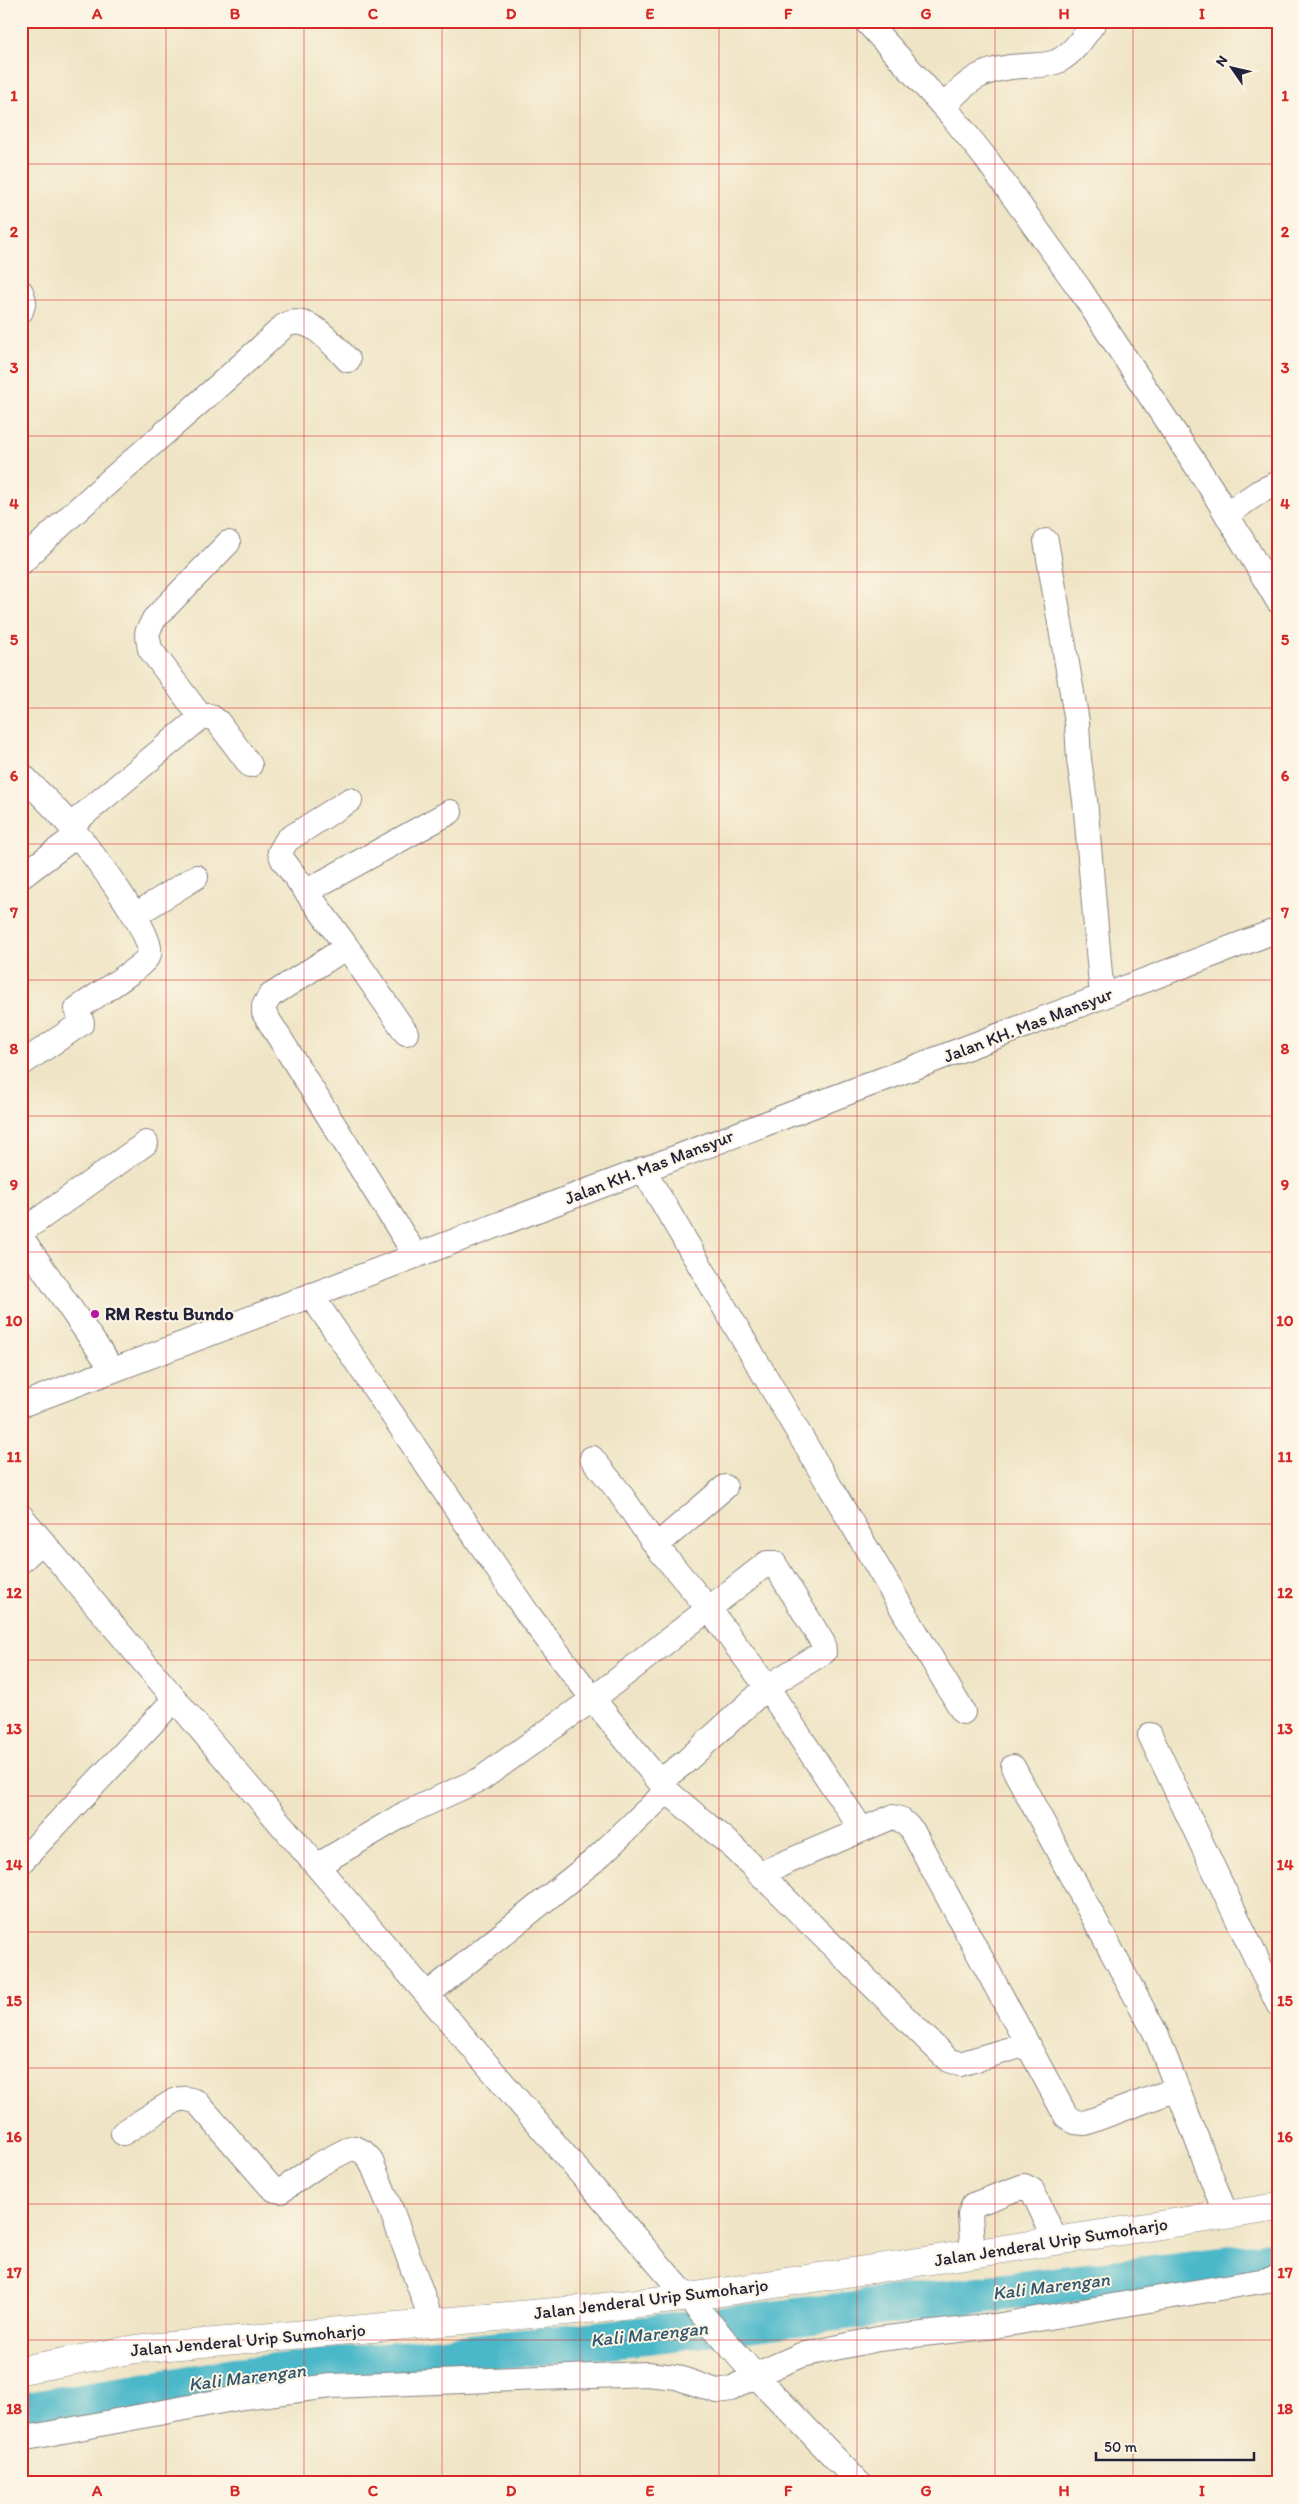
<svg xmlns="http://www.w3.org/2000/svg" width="1299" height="2504" font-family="Itim,sans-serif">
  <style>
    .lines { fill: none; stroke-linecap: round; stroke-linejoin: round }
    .river { stroke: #4cb8c9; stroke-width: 38 }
    .minor-casing { stroke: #888380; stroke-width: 26 }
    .highway-casing { stroke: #888380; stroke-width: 29 }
    .minor { stroke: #fff; stroke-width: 24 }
    .highway { stroke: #fff; stroke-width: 28 }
    .grid { fill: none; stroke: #d62828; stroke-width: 1; stroke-opacity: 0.55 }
    .poi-dot { fill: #b5179e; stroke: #fcf5e5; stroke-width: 2 }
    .labels { text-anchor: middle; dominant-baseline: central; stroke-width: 4; stroke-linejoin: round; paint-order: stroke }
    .street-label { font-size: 18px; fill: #22223b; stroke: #fcf5e5 }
    .poi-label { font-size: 18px; font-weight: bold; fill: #22223b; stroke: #fcf5e5; text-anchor: start }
    .water-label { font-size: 19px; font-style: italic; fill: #31566d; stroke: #fcf5e5 }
    .neatline { fill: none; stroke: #d62828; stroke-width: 2 }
    .grid-label { font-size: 16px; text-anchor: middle; font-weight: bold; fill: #d62828 }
  </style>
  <rect width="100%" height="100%" fill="#fcf5e5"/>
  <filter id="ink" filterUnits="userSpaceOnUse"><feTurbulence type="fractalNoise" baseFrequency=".02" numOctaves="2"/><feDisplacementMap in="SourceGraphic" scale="10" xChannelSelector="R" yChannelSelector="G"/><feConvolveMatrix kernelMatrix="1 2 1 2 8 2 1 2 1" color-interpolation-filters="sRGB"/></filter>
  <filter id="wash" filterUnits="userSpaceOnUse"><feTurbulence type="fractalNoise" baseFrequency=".0096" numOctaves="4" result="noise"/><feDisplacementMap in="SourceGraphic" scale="20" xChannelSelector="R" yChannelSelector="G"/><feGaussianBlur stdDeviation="1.12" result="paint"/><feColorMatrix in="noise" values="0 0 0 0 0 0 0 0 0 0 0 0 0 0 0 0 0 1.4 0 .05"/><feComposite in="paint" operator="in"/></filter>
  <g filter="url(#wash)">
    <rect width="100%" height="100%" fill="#efe4c5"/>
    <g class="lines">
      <path class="river" d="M21,2412L234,2377L647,2335L1278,2259"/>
    </g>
  </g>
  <g filter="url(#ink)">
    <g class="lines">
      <defs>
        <path id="minor" d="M866,21L951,115L987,160L1079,288L1211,488L1278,601
          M944,107C968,78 985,68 1023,66C1035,65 1047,66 1058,61C1074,53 1085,35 1095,21
          M21,292L24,301L21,311
          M1227,514L1259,492L1278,483
          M1046,541L1077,722L1079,760L1085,800L1102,997
          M21,563C105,480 199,407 284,326C308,311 333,345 348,360
          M201,717L150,649L147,633L154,619L228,543
          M21,774C38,792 56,808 71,827C86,845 156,935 149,954C146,966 90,999 77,1009L82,1023L21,1064
          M350,800L287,840L280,852L283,860L347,947L270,996L264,1006V1013L416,1256
          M70,826L201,717L210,716L218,722L250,765
          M21,877L77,835
          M307,891L450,812
          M135,915L196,877
          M347,947L406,1033
          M643,1169L963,1712
          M21,1232L146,1143
          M21,1237L113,1370
          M311,1295L528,1614L593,1699L667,1791L734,1848L948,2060L960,2064L1027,2044
          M21,1405L1278,930
          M592,1458L619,1492L656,1546L709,1609L767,1687L862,1830
          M21,1516L249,1787L641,2244L755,2375L859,2483
          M656,1546L725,1487
          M21,1561L42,1541
          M1150,1735L1278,2004
          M1013,1767L1157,2036L1226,2215
          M21,1862L175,1699
          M318,1865L406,1813L481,1779L593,1699L762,1567L767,1563H774L823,1643L824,1652L767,1687L684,1763L660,1781
          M759,1874L892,1817L900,1819L912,1830L1066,2116L1075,2122L1085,2123L1177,2089
          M428,1994L596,1859L667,1791
          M123,2133L174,2101C183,2097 188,2099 197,2102L270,2186L275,2190L281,2191L318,2165L347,2150L355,2148L363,2152L370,2159L392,2212L433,2324
          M973,2254L970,2215L973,2205L1024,2186L1032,2190L1056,2241
          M21,2439L243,2397L331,2386L647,2374L676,2377L717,2391L731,2389L755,2375L801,2355L878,2339L995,2326L1278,2278"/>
        <path id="highway" d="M21,2370L135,2349L588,2309L689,2297L1278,2207"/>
      </defs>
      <use href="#minor" class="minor-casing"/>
      <use href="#highway" class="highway-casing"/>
      <use href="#minor" class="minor"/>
      <use href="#highway" class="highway"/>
    </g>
  </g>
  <path class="grid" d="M166,21V2483M304,21V2483M442,21V2483M580,21V2483M719,21V2483M857,21V2483M995,21V2483M1133,21V2483M21,164H1278M21,300H1278M21,436H1278M21,572H1278M21,708H1278M21,844H1278M21,980H1278M21,1116H1278M21,1252H1278M21,1388H1278M21,1524H1278M21,1660H1278M21,1796H1278M21,1932H1278M21,2068H1278M21,2204H1278M21,2340H1278"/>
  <circle class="poi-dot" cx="95" cy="1314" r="5"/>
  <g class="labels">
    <g class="street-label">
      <text transform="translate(1028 1025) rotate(-21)">Jalan KH. Mas Mansyur</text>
      <text transform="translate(649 1167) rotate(-21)">Jalan KH. Mas Mansyur</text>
      <text transform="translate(1051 2242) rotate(-9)">Jalan Jenderal Urip Sumoharjo</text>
      <text transform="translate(651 2299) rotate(-7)">Jalan Jenderal Urip Sumoharjo</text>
      <text transform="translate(248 2340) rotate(-5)">Jalan Jenderal Urip Sumoharjo</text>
    </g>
    <g class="poi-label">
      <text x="105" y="1314">RM Restu Bundo</text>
    </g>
    <g class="water-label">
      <text transform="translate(1051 2286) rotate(-7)">Kali Marengan</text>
      <text transform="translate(649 2334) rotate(-6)">Kali Marengan</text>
      <text transform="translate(247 2377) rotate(-7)">Kali Marengan</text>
    </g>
  </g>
  <rect width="1299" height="2504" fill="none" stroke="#fcf5e5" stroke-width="55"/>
  <g transform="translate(1232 68) rotate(304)" stroke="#fcf5e5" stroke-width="4" paint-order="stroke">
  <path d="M0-4L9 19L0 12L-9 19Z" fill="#22223b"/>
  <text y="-8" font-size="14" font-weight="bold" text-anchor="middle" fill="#22223b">N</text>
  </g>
  <path d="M1096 2452v8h158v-8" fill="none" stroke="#22223b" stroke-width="2.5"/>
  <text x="1104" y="2452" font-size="15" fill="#22223b" stroke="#fcf5e5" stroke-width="4" paint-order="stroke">50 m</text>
  <rect x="28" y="28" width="1244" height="2448" class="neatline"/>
  <g class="grid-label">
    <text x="97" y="19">A</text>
    <text x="235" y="19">B</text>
    <text x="373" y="19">C</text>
    <text x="511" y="19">D</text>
    <text x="650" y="19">E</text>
    <text x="788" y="19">F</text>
    <text x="926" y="19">G</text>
    <text x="1064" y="19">H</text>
    <text x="1202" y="19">I</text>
    <text x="14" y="101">1</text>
    <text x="1285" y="101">1</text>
    <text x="14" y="237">2</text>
    <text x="1285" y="237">2</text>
    <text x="14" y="373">3</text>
    <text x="1285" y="373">3</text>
    <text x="14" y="509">4</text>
    <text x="1285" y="509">4</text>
    <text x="14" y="645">5</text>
    <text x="1285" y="645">5</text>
    <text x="14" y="781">6</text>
    <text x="1285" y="781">6</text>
    <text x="14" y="918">7</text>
    <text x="1285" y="918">7</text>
    <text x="14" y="1054">8</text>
    <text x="1285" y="1054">8</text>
    <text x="14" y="1190">9</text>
    <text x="1285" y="1190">9</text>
    <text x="14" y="1326">10</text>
    <text x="1285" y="1326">10</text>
    <text x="14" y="1462">11</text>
    <text x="1285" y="1462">11</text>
    <text x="14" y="1598">12</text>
    <text x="1285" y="1598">12</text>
    <text x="14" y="1734">13</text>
    <text x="1285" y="1734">13</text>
    <text x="14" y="1870">14</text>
    <text x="1285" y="1870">14</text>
    <text x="14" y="2006">15</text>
    <text x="1285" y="2006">15</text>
    <text x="14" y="2142">16</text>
    <text x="1285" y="2142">16</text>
    <text x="14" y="2278">17</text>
    <text x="1285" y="2278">17</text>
    <text x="14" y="2414">18</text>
    <text x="1285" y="2414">18</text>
    <text x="97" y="2496">A</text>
    <text x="235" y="2496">B</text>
    <text x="373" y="2496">C</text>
    <text x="511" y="2496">D</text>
    <text x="650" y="2496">E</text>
    <text x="788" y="2496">F</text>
    <text x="926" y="2496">G</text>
    <text x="1064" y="2496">H</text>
    <text x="1202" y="2496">I</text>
  </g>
</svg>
